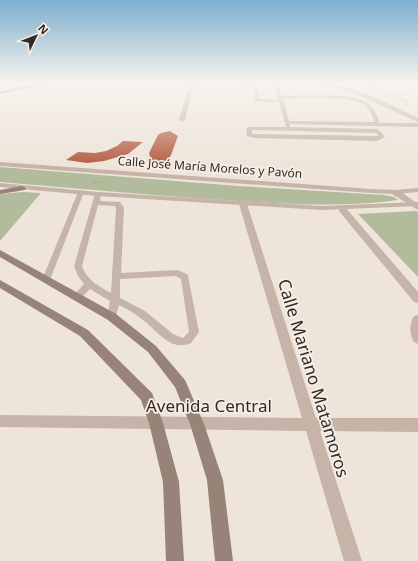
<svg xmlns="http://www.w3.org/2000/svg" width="418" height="561" font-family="'Noto Sans',sans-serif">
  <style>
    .green { fill: #b2bb9c }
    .building { fill: #b9644d }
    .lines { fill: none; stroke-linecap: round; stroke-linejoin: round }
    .path { stroke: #b09e92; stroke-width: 1.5; stroke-dasharray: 1 1; stroke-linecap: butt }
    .service { fill: #c5b4a7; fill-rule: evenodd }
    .minor { fill: #c5b4a7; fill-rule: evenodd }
    .tertiary { fill: #c5b4a7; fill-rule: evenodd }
    .secondary { fill: #988379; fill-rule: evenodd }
    .labels { text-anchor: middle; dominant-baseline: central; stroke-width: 3.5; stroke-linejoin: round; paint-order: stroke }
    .far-street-label { font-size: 12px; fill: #322a27; stroke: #f7eee5 }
    .near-street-label { font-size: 17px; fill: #322a27; stroke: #f7eee5 }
  </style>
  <rect width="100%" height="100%" fill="#eee4da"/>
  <path class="green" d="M0,167L238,186L384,195L394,197L398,200C340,208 282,204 223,200C149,195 74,188 0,182Z
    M22,192L41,193L0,241V194Z
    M416,211L418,212V277L358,214Z"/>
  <path class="building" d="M170,131L178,136L171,155L167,161L161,163H152L149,153L158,135L161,133Z
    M123,141L143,142L128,154L104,161L87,163L66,160L78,152L95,153L106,151L117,146Z"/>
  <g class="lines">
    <path class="path" d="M367,83L407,102V105
      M391,94H411
      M93,183L104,182"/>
    <path class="service" d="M190,83H194L185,120L182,122L179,120Z
      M274,83H278L282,96C300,96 356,92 369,104C374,108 377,116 380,123H418V127L290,124V127L378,129L385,137L377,141L255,138L247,136L246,129L249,127H286L279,102L255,101V90L238,88L240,87L259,88V99L278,100ZM283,98C303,99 347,95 364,104C370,108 372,116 375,122L289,121ZM252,130L376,133L379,136L255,134H252Z
      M81,190L84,192L50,280L49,282H43L42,280L78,192Z
      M98,192L101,194L100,201L120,202L124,208L121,273L177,270L187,274L188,276L199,332L191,343C170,352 158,331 143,320C136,314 127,309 119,305L115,320H109L107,317L110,301L90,289L80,299H74L72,297L84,284L78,276L74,266L95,194ZM98,205L115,206L116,208L111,293C98,286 87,280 82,266ZM176,276L181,279L189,332L183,338L173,334L145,311L120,298V279Z"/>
    <path class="minor" d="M392,190H398L418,204V210L392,194Z
      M240,202H243L247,204L316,418H418V432L320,431L362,561H344L306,431L0,427V415L302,418L239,204Z
      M339,207H345L418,292V303L414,302L339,211Z
      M418,315V344L414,342C409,333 409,325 414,316Z"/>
    <path class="tertiary" d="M313,83C350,83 385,102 418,118V122L353,93Z
      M0,162L371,189L395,190L418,188V192L395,194L371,193L0,166Z
      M0,183L98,192L321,206L418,202V206L321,210L98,196L0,187Z"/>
    <path class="secondary" d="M39,83H48L0,94V92Z
      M22,186L26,188L25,190L0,194V190Z
      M0,250L116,314L156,346L185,380L204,424L223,480L233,561H215L207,480L190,424L175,387L148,352L108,320L0,257Z
      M0,280L88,330L152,393L163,423L179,482L184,561H166L163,482L149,423L141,400L80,336L0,288Z"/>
  </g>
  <linearGradient id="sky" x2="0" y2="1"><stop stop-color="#7dafce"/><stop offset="0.51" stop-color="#f7f3ee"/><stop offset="1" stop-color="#f7f3ee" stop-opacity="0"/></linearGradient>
  <rect width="418" height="162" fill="url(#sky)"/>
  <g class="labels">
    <g class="far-street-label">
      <text transform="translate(210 167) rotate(4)">Calle José María Morelos y Pavón</text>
    </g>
    <g class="near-street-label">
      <text transform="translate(314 378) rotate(73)">Calle Mariano Matamoros</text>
      <text x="209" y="405">Avenida Central</text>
    </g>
  </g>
  <g transform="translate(36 36) rotate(47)" stroke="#f7eee5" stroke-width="3" paint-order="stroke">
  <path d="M0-3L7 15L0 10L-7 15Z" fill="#322a27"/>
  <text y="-6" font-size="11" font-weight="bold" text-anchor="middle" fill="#322a27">N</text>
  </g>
</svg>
